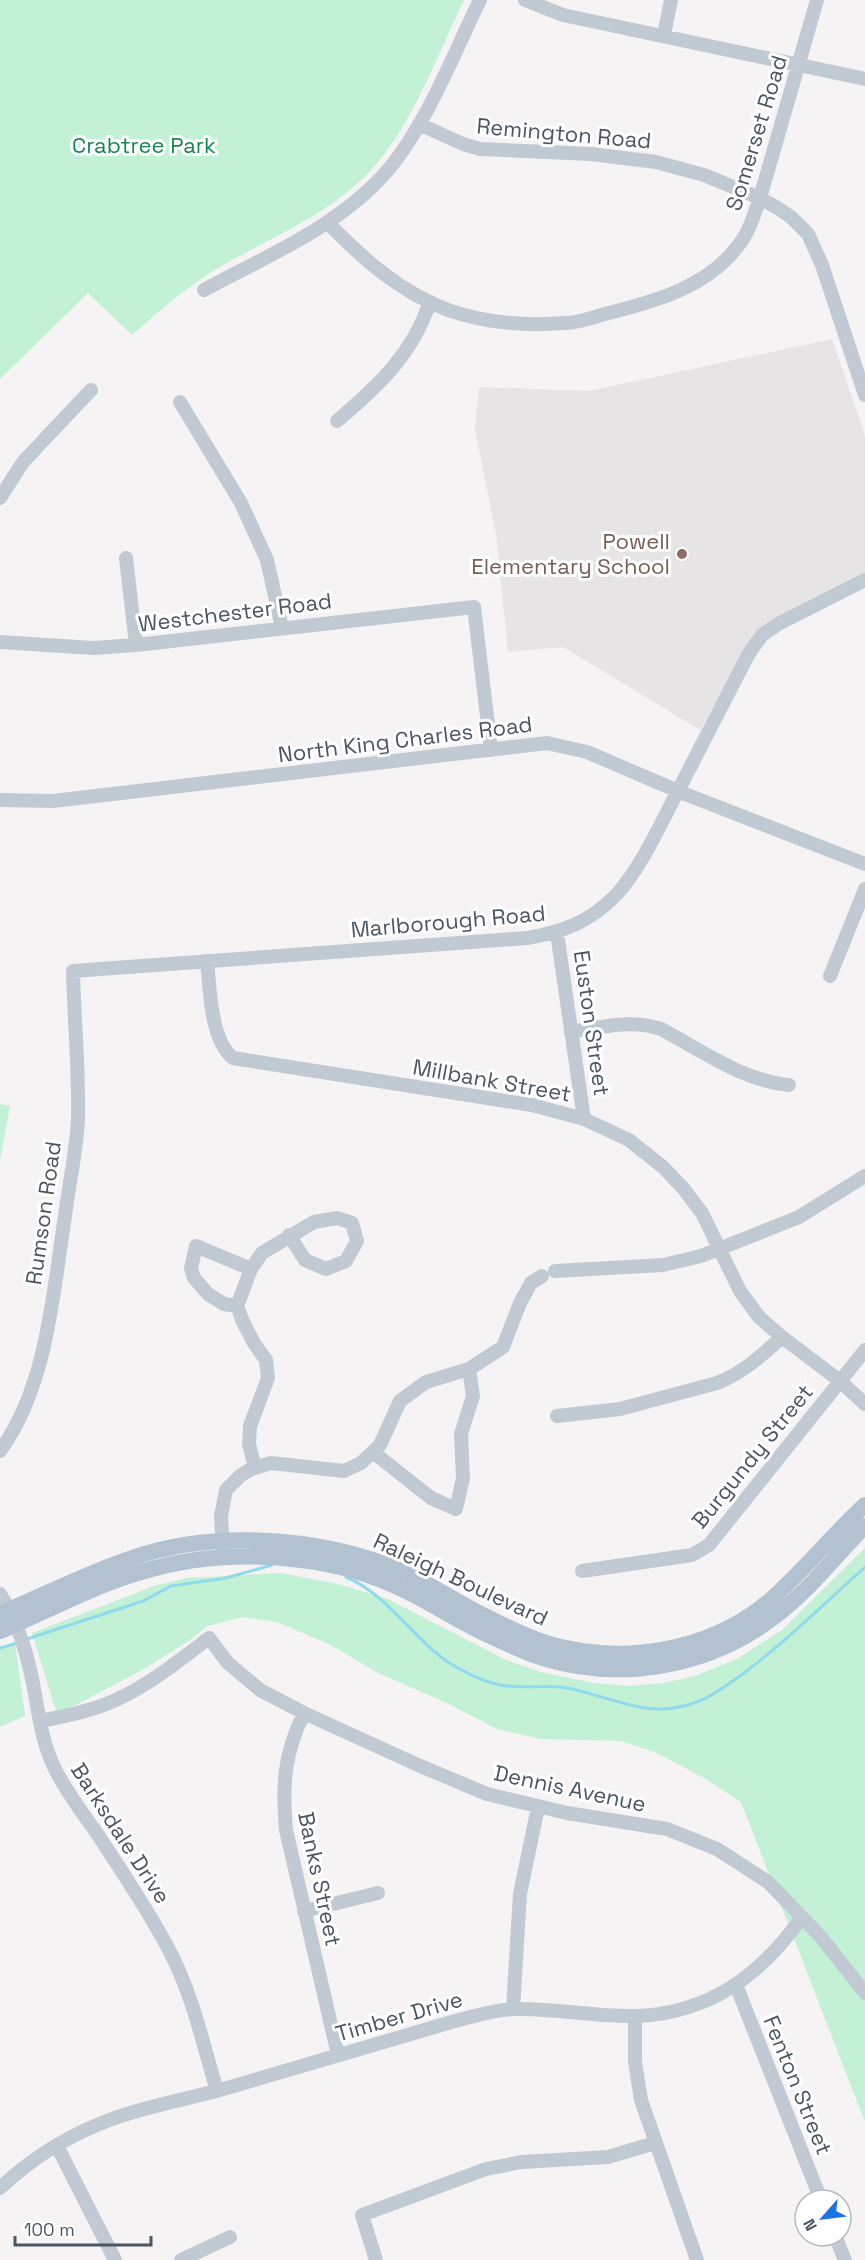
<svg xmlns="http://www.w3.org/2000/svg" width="865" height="2260" font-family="'Space Grotesk',sans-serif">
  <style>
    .education { fill: #e6e4e5 }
    .green { fill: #c3f1d5 }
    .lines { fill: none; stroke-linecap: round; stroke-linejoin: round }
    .stream { stroke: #90daee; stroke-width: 3 }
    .minor { stroke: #c1cad2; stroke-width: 14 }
    .major { stroke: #b3c2d1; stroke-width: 16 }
    .education-dot { fill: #8d6e63; stroke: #fff; stroke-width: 2 }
    .labels { text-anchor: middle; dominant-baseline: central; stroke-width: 6; stroke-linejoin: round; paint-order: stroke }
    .street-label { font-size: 22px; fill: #4a5661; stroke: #fff }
    .park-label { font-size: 22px; fill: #17864f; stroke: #fff }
    .education-label { font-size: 22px; fill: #785e54; stroke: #fff; text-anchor: end }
  </style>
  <rect width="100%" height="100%" fill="#f5f3f3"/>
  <path class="education" d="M832,339L865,435V574L766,625L734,671L700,730L563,647L508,652L496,534L475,429L479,387L589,391Z"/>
  <path class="green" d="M0,0H464C439,52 410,130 370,171C327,216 271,237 218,268C187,287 160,310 132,335L88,293L0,379Z
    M0,1104L10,1106L0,1160Z
    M865,1548V2122L741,1802L704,1778L657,1753L621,1741L541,1739L497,1729L447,1703L378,1673L331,1645L277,1622L243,1617L208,1626L187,1642L144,1669L74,1706L56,1711L32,1633L154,1586L187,1578L281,1573L338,1584L388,1599L506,1660L541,1672L594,1683L631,1686L663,1683L695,1676L737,1659L782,1630Z
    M15,1642L25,1716L0,1727V1648Z"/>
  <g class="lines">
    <path class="stream" d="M346,1577C386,1593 414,1640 451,1664C466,1673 484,1682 501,1685C521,1689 541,1685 561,1687C592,1691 628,1709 659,1709C677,1709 700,1703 715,1693C770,1658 817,1610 865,1567
      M27,1639L143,1601L171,1586L226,1578L272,1565
      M0,1648L18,1643"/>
    <path class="minor" d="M525,0L563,15L865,79
      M664,35L671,0
      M419,124L463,144L480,149L591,154L656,162L704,175L760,198L776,207L791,217L808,234L822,265L865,395
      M328,223C363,259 400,292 448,310C485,323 527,326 565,323C579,323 593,317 605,314C653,302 706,288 737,247C749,233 754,215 760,198L817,0
      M204,290C263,258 330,230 377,182C422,137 452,57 480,0
      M180,402L241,503L267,560L282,628
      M337,421C379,385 412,355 430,302
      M0,498L23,462L91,390
      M126,558L136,645
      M0,642L93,648L136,645L474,607L491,750
      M0,800L53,801L547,743L587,752L685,794L865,864
      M557,933L584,1119
      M207,961C210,989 210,1039 233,1058L532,1105L584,1119L629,1140L663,1167L683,1188L702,1213L740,1291L759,1317L782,1337L840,1381L865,1404
      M830,976L865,889
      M571,1032C601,1027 631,1019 661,1029C701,1050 743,1081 789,1085
      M555,1271L663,1265L701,1256L799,1217L865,1176
      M237,1306L224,1304L208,1294L194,1278L191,1268L196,1246L251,1269
      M557,1416L620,1409L717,1383C743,1373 761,1356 782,1337
      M0,1451C47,1387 53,1293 65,1216C69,1183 77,1150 78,1117C79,1068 74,1019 73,971L527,938C563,932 590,922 616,895C641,868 662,821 679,789C702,744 725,699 748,655L762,635L780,623L865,580
      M373,1452L431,1498L456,1509L463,1478L461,1434L473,1396L469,1369
      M255,1468L249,1444L250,1426L268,1378L266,1360L254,1343L243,1322L237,1306L251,1269L262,1253L314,1222L337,1218L352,1223L357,1241L346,1261L326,1269L305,1260L289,1235
      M223,1549L221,1516L226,1490L240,1476L251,1469L271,1463L344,1471L361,1463L380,1445L400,1401L426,1382L469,1369L503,1347L520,1303L531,1283L542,1276
      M582,1571L692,1555L709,1545L865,1350
      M0,1594C16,1619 25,1645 31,1674C38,1705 40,1738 54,1767C65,1790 81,1811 96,1832C121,1870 147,1908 168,1948C192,1992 203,2044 217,2091
      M304,1713C284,1754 282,1785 286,1830L338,2055
      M40,1721C66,1716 96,1710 120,1698C153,1682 181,1659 209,1638L228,1663L260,1690L304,1713L418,1765L487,1794L567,1813L667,1829L717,1849L768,1882L821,1937L865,1993
      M304,1911L378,1893
      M736,1985L821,2200
      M513,2009L520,1894L538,1807
      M635,2016V2062L641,2100L697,2260
      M57,2146L115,2260
      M0,2188C32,2158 71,2134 112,2119C150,2105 189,2099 227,2088C303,2066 379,2043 455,2021C475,2016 494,2010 514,2009C555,2008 596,2017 637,2016C710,2013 761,1975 802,1917
      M835,2236L845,2260
      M181,2260L230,2237
      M376,2260L362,2215L486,2169L522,2162L608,2157L655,2143"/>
    <path class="major" d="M0,1614C44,1595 87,1573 132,1558C187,1539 246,1537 302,1544C338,1549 376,1559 408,1574C431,1585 452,1599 475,1611C499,1623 523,1636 549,1644C622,1665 707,1652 767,1603C802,1573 831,1536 865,1505
      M0,1631C46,1612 92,1586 141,1572C193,1556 247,1553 301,1560C335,1564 371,1574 402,1589C428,1601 452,1617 478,1630C499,1640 520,1651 543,1658C621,1682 709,1667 774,1617C808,1592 835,1556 865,1526"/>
  </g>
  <circle class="education-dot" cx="682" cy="554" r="6"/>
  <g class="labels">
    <g class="street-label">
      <text transform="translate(564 133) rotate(5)">Remington Road</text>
      <text transform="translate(756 133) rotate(-73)">Somerset Road</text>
      <text transform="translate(235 612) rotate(-7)">Westchester Road</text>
      <text transform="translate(405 739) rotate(-7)">North King Charles Road</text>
      <text transform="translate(448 921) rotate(-5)">Marlborough Road</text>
      <text transform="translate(592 1023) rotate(82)">Euston Street</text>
      <text transform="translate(492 1080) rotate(10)">Millbank Street</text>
      <text transform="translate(43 1213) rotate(-82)">Rumson Road</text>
      <text transform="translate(752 1456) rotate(-51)">Burgundy Street</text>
      <text transform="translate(461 1579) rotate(25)">Raleigh Boulevard</text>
      <text transform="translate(570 1788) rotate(12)">Dennis Avenue</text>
      <text transform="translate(121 1833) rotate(57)">Barksdale Drive</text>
      <text transform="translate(320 1879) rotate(78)">Banks Street</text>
      <text transform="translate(399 2016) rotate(-16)">Timber Drive</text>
      <text transform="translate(798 2085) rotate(68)">Fenton Street</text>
    </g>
    <g class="park-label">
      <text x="144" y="145">Crabtree Park</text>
    </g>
    <g class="education-label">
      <text x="670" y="541">Powell<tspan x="670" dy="25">Elementary School</tspan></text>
    </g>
  </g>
  <g transform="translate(823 2218) rotate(242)"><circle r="28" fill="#ffffff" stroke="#b7bbc0" stroke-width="1.5"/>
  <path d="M0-4.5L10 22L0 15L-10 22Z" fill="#1a73e8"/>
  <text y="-9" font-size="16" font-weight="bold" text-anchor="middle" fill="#4a5661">N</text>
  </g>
  <path d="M15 2236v9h136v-9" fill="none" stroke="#4a5661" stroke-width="3"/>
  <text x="24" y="2236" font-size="18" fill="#4a5661" stroke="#ffffff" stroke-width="4.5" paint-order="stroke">100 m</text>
</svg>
